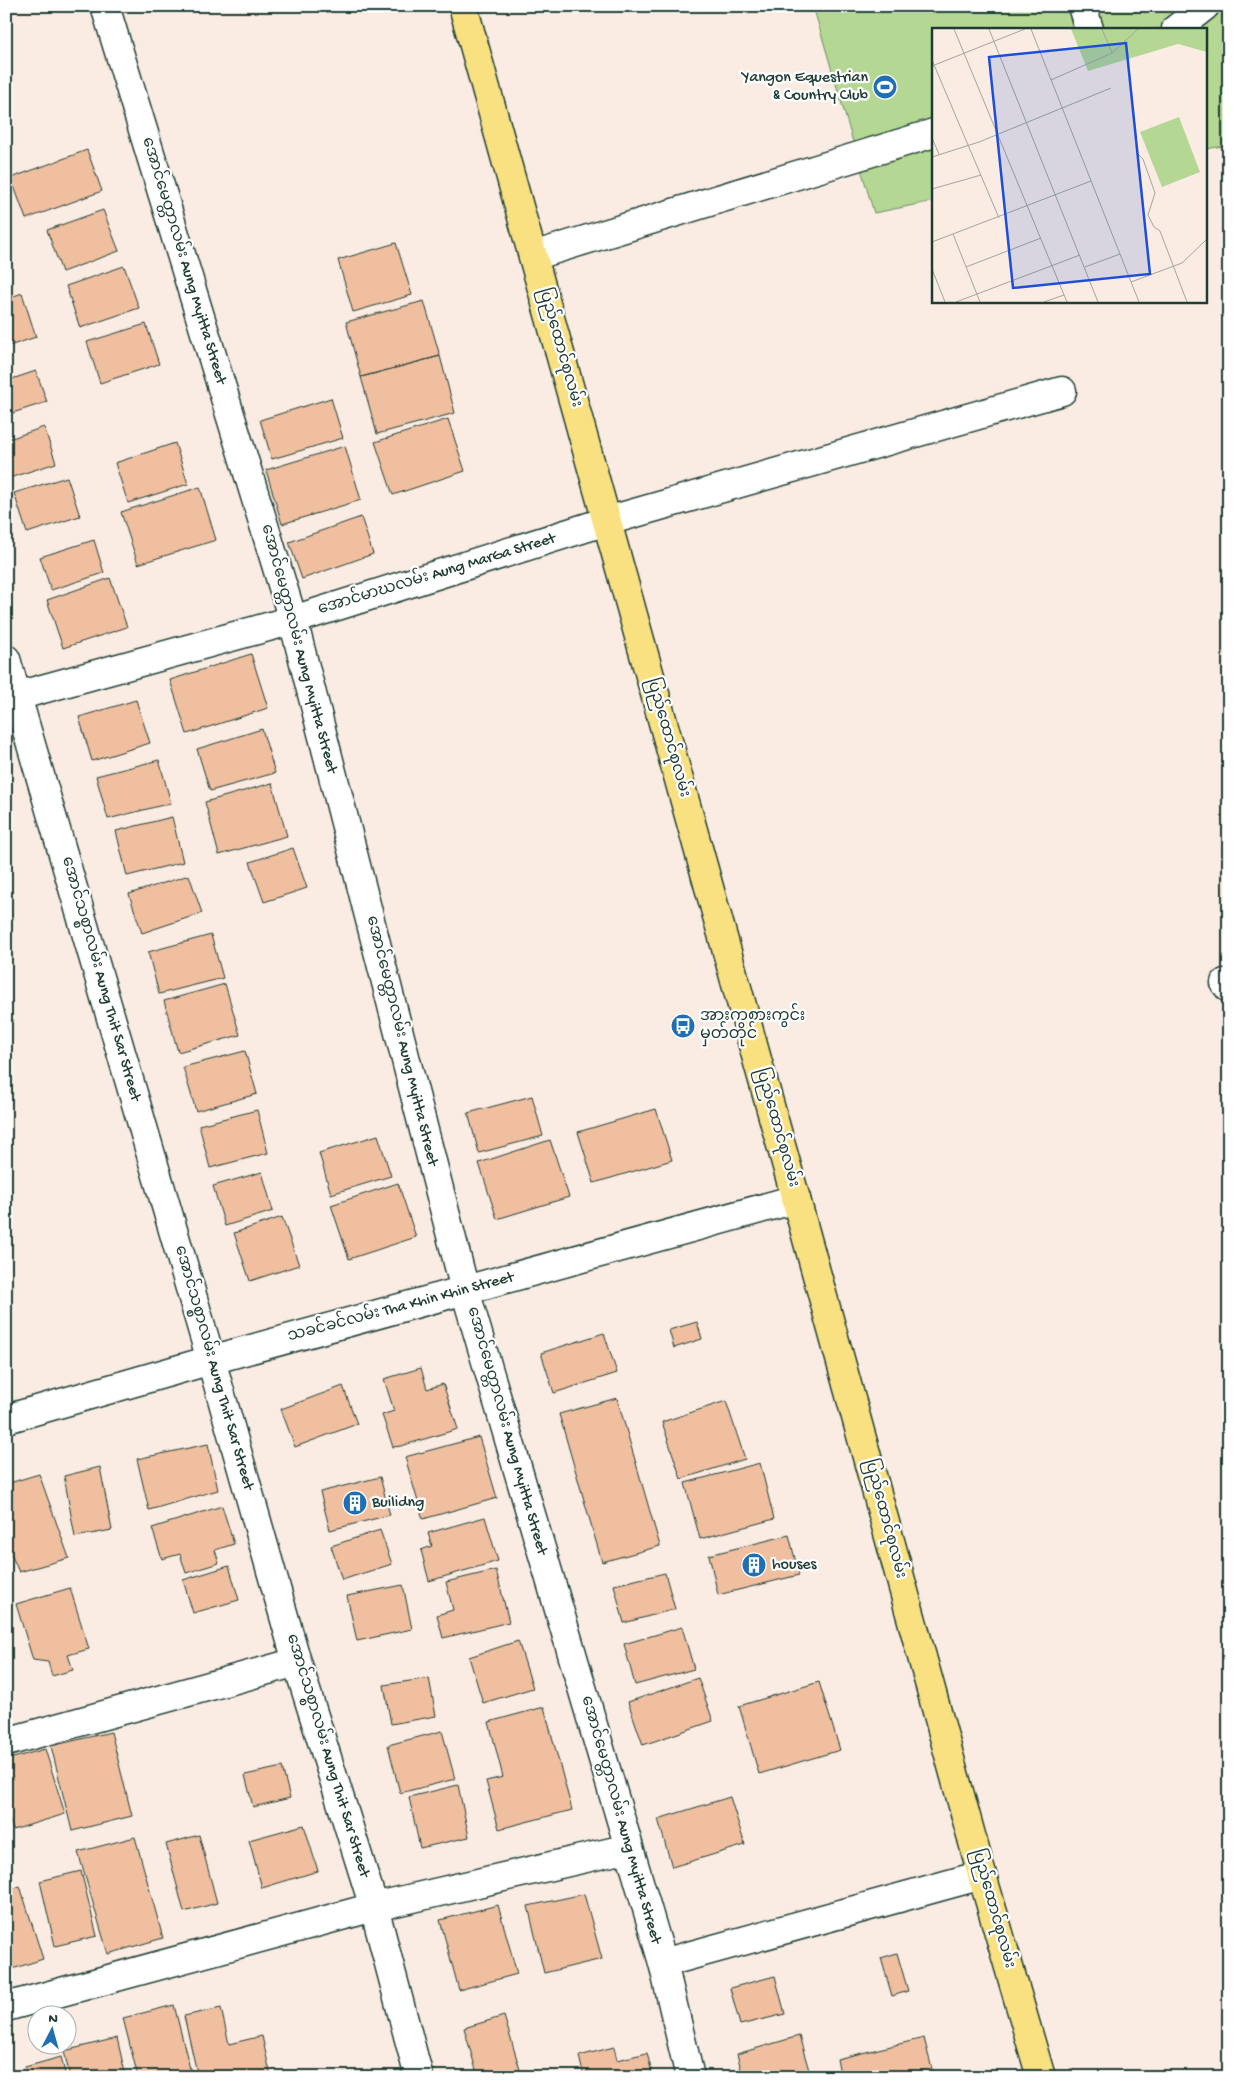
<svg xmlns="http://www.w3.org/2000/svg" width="1235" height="2083" font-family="'Gochi Hand','Noto Sans Myanmar',sans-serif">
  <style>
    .park { fill: #b4d893; stroke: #6a8a64 }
    .building { fill: #f0bfa0; stroke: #1f3d34 }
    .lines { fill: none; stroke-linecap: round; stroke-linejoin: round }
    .minor-casing { stroke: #1f3d34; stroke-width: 31 }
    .major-casing { stroke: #1f3d34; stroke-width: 31 }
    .minor { stroke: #fff; stroke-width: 28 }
    .major { stroke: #f9e181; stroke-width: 28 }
    .labels { text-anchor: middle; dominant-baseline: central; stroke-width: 4.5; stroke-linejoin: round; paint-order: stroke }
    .poi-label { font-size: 16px; fill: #1f3d34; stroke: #fff; text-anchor: start }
    .street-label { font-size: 16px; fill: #1f3d34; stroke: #fff }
    .inset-road { fill: none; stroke: #a2a69c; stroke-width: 1 }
    .view { fill: #1d4ed8; fill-opacity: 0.15; stroke: #1d4ed8; stroke-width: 2.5 }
    .inset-edge { fill: none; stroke: #1f3d34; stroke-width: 2.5 }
  </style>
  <rect width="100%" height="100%" fill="#faece2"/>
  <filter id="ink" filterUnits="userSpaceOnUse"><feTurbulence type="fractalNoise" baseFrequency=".02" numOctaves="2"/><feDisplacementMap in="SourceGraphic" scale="10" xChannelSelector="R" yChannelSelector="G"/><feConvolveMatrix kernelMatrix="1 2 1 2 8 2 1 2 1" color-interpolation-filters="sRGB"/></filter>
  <g filter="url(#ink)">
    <path class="park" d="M813,6H1229V145L1206,149V29H934V201L874,213Z"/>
    <path class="building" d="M87,150L102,191L26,219L11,178Z
      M103,210L119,251L62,272L47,230Z
      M396,243L412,295L353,312L338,260Z
      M124,266L139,308L80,328L66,286Z
      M6,269L11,282L6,284Z
      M22,293L36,337L6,347V299Z
      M424,301L440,356L361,377L346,322Z
      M146,324L159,364L100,383L87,342Z
      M440,356L455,413L377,434L361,377Z
      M36,371L47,402L6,415V381Z
      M331,398L343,438L272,459L260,420Z
      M448,419L465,471L393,495L375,442Z
      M44,427L56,463L6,479V440Z
      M175,443L188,484L128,503L115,463Z
      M345,446L361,500L282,524L266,470Z
      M67,477L80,516L27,533L14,493Z
      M200,487L216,540L138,564L121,512Z
      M361,517L373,554L302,579L289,542Z
      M94,540L104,573L51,590L40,557Z
      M110,578L127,627L63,648L47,600Z
      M251,654L268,708L187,734L170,680Z
      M136,700L150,743L92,761L79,717Z
      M262,729L275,773L210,791L197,749Z
      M159,760L171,803L108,819L96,776Z
      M272,783L287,836L219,855L205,802Z
      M172,817L183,862L127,876L116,831Z
      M293,848L307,888L264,902L250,862Z
      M189,875L202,913L142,933L129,894Z
      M211,935L223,978L159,994L148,952Z
      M225,984L240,1035L178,1052L164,1001Z
      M245,1051L257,1094L196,1111L183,1067Z
      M532,1096L543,1136L479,1153L468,1113Z
      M656,1109L672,1160L594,1183L578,1132Z
      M257,1110L268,1153L210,1168L199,1125Z
      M378,1135L391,1176L331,1194L319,1153Z
      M550,1140L569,1197L497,1219L479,1163Z
      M262,1172L273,1211L225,1226L213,1186Z
      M398,1183L416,1237L349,1259L331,1205Z
      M282,1217L299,1265L250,1281L234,1233Z
      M697,1322L702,1339L674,1348L669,1330Z
      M604,1333L617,1373L554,1393L541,1353Z
      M421,1368L427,1389L443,1384L458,1429L401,1446L393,1447L382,1415L394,1411L384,1379Z
      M343,1386L357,1424L295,1447L281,1409Z
      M617,1398L660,1546L602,1562L559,1414Z
      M726,1401L745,1459L681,1479L662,1422Z
      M479,1437L497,1498L423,1519L405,1457Z
      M208,1444L218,1490L149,1510L137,1459Z
      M760,1463L774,1519L700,1539L685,1483Z
      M100,1467L112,1530L75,1537L64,1476Z
      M39,1474L69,1558L19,1572L11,1554L6,1555V1484Z
      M380,1477L390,1515L330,1530L320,1492Z
      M222,1506L234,1544L215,1550L219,1563L186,1573L180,1554L162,1559L152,1528Z
      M485,1517L498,1561L429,1581L421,1550L432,1546L428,1533Z
      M380,1530L392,1564L342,1580L331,1546Z
      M789,1535L799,1575L718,1595L709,1555Z
      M229,1566L239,1600L193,1613L183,1580Z
      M496,1570L509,1622L443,1638L437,1615L453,1610L446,1582Z
      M665,1573L675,1609L624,1623L614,1585Z
      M403,1585L412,1629L357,1641L347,1596Z
      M70,1588L89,1649L68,1655L73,1670L52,1676L48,1662L33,1660L16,1604Z
      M682,1627L694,1669L635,1685L624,1644Z
      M518,1641L533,1688L483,1703L469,1657Z
      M6,1666L10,1681L6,1683Z
      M429,1678L436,1716L391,1724L384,1685Z
      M698,1678L713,1721L643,1745L628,1702Z
      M819,1682L840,1750L759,1774L739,1706Z
      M544,1707L572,1810L499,1829L486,1781L503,1777L489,1722Z
      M442,1731L455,1779L400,1793L388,1745Z
      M111,1732L132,1816L72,1831L51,1746Z
      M45,1749L65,1814L13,1830L6,1809V1760Z
      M282,1767L290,1798L253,1807L245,1775Z
      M458,1785L469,1837L420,1848L409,1797Z
      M730,1797L745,1845L672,1867L658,1819Z
      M304,1825L318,1871L262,1888L249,1840Z
      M199,1835L217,1903L184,1912L166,1844Z
      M135,1837L163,1938L108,1954L78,1852Z
      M81,1871L97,1936L55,1946L40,1881Z
      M20,1886L43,1959L6,1971V1891Z
      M584,1894L602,1959L544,1973L528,1906Z
      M498,1905L517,1974L459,1990L440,1920Z
      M897,1953L908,1991L892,1996L881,1958Z
      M775,1976L785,2014L740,2025L730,1988Z
      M174,2005L192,2077H138L123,2018Z
      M221,2008L229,2044L262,2036L271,2077H198L184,2016Z
      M504,2016L521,2073L507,2077H478L464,2028Z
      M799,2036L811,2077H743L737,2054Z
      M117,2038L126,2077H70L64,2051Z
      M924,2038L934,2077H841L837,2059Z
      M614,2047L617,2060L647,2053L653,2077H584L579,2056Z
      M61,2057L66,2077H27L25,2067Z
      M370,2071L372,2077H347Z"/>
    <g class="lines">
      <defs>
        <path id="minor" d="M105,6L293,620L465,1290L663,1963L690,2077
          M1082,6L1089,29
          M1176,29L1205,6
          M533,256L934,133
          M6,659L211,1360L297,1662L374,1907L419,2077
          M6,699L293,620L607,521L1062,391
          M1225,983L1229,988
          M6,1419L211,1360L796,1199
          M6,1742L297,1662
          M663,1963L982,1875
          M6,2007L374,1907L629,1848"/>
        <path id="major" d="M463,6L796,1199L982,1875L1041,2077"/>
      </defs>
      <use href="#minor" class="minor-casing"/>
      <use href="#major" class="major-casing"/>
      <use href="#minor" class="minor"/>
      <use href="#major" class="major"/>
    </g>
  </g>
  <defs>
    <symbol id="stadium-disc" viewBox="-11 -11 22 22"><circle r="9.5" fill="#1f6fb2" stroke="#fff"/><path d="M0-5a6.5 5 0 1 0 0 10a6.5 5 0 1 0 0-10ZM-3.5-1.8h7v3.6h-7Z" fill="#fff"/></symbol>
    <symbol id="bus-disc" viewBox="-11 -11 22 22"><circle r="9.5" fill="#1f6fb2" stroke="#fff"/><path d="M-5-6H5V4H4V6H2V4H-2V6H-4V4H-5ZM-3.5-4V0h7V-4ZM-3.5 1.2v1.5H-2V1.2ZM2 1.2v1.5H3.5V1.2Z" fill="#fff"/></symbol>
    <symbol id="building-disc" viewBox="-11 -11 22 22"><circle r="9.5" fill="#1f6fb2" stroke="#fff"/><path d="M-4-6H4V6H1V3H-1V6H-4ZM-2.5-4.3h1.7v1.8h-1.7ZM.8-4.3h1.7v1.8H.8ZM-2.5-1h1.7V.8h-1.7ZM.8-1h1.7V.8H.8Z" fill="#fff"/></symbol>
  </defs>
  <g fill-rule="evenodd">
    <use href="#stadium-disc" x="871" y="73" width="28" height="28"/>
    <use href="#bus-disc" x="669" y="1012" width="28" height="28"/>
    <use href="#building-disc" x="341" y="1489" width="28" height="28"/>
    <use href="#building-disc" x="740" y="1551" width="28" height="28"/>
  </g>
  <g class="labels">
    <g class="poi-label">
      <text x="868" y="78" text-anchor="end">Yangon Equestrian<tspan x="868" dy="18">&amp; Country Club</tspan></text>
      <text x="700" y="1017">အားကစားကွင်း<tspan x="700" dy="18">မှတ်တိုင်</tspan></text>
      <text x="372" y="1503">Builidng</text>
      <text x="772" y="1565">houses</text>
    </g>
    <g class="street-label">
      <text transform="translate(183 261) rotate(73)">အောင်မေတ္တာလမ်း Aung Myitta Street</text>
      <text transform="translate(559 348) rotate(74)">ပြည်ထောင်စုလမ်း</text>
      <text transform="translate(437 575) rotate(-17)">အောင်မာဃလမ်း Aung MarGa Street</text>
      <text transform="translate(298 649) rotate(75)">အောင်မေတ္တာလမ်း Aung Myitta Street</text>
      <text transform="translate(667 738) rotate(74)">ပြည်ထောင်စုလမ်း</text>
      <text transform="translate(100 979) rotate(74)">အောင်သစ္စာလမ်း Aung Thit Sar Street</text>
      <text transform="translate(401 1041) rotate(76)">အောင်မေတ္တာလမ်း Aung Myitta Street</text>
      <text transform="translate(776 1128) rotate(74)">ပြည်ထောင်စုလမ်း</text>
      <text transform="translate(401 1308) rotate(-15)">သခင်ခင်လမ်း Tha Khin Khin Street</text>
      <text transform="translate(213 1368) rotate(74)">အောင်သစ္စာလမ်း Aung Thit Sar Street</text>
      <text transform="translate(506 1431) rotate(74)">အောင်မေတ္တာလမ်း Aung Myitta Street</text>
      <text transform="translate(884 1519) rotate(75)">ပြည်ထောင်စုလမ်း</text>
      <text transform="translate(327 1756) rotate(73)">အောင်သစ္စာလမ်း Aung Thit Sar Street</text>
      <text transform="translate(620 1820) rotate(74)">အောင်မေတ္တာလမ်း Aung Myitta Street</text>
      <text transform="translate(992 1909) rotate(74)">ပြည်ထောင်စုလမ်း</text>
    </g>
  </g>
  <g transform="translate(932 28)">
    <rect width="275" height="275" fill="#faece2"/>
    <path d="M139,1H275V24L246,16L156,43ZM247,89L268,144L230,159L208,104Z" fill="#b4d893"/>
    <path class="inset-road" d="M22,1L135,274M57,1L166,274M99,1L207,274M170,1L180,25M0,32L67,190M0,38L93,1M119,52L180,25L206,1M0,110L7,126M204,124L211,131L223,165L216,187L222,199L228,203L255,274M0,129L47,114L179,60M0,161L49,147M21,206L48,274M0,214L159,153M34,239L109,210M153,239L188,226M0,241L13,274M199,254L250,235L274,212M24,274L148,227M112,274L132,267"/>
    <path class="view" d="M194,15L218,246L81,260L57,29Z"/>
    <rect width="275" height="275" class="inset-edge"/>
  </g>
  <rect width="1235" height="2083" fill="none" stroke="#fff" stroke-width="25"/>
  <rect x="12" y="12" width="1210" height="2058" fill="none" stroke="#1f3d34" stroke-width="2" filter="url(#ink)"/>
  <g transform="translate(52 2030) rotate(6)"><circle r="24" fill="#ffffff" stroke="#a5b1ae"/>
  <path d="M0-4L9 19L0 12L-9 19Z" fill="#1f6fb2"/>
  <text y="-8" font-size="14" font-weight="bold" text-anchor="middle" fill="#1f3d34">N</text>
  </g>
</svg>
